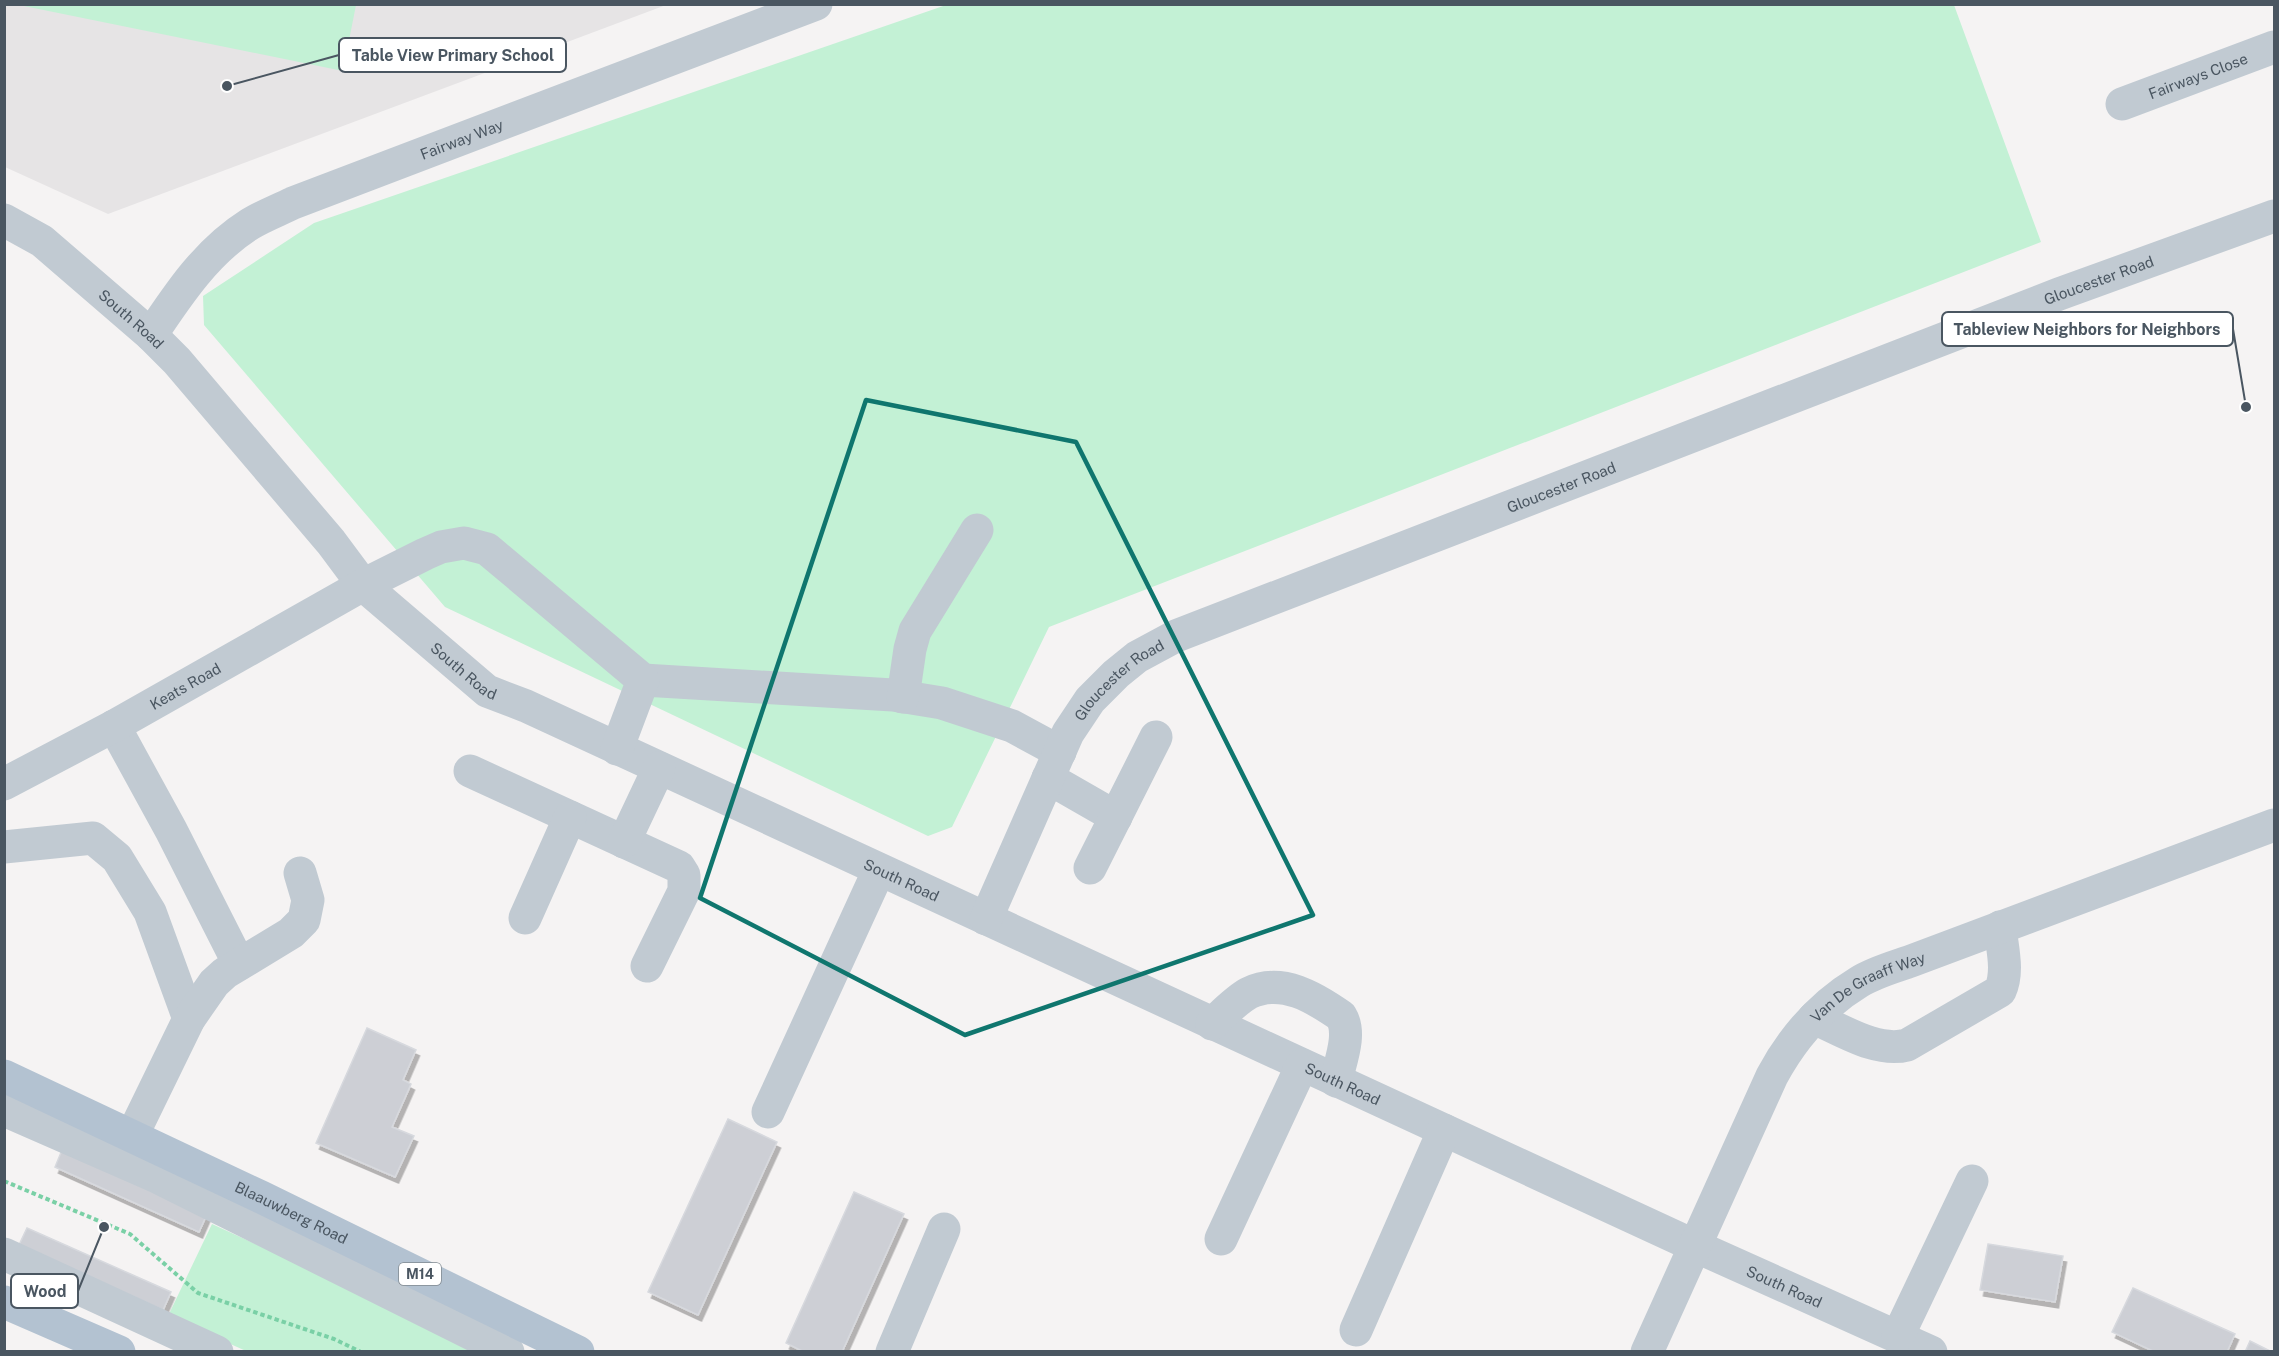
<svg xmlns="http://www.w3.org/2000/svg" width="2279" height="1356" font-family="'Public Sans',sans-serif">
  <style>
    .education { fill: #e6e4e5 }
    .green { fill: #c3f1d5 }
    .building { fill: #cdcfd5; stroke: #d7d9de; stroke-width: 1.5; filter: url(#shadow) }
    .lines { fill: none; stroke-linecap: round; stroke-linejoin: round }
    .path { stroke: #7ad0a6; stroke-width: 4; stroke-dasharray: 4.5 3; stroke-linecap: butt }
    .minor { stroke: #c1cad2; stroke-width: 33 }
    .major { stroke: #b3c2d1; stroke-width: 33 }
    .marked { fill: none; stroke: #0f766e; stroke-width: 4.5; stroke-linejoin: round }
    .labels { text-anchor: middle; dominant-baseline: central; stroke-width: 5; stroke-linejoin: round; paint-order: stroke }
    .shield { fill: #fff; stroke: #808990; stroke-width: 1.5 }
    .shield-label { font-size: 14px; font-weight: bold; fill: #4a5661 }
    .street-label { font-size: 15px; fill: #4a5661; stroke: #fff }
    .leader { fill: none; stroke: #4a5661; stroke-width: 2 }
    .callout-dot { fill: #4a5661; stroke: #fff; stroke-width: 2 }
    .callout { fill: #fff; stroke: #4a5661; stroke-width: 2 }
    .callout-label { font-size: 16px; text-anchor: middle; font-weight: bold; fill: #4a5661 }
  </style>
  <defs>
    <filter id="shadow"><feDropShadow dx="3.5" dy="6" stdDeviation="0" flood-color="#0004"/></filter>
  </defs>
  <rect width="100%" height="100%" fill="#f5f3f3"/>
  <path class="education" d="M5,5H666L108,214L5,167Z"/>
  <path class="green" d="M949,4L1954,5L2041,242L1049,627L952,827L928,836L445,607L204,325L203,296L314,223Z
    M19,5H356L343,71Z
    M212,1224L489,1351H246L168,1316Z"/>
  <path class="building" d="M367,1028L416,1050L403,1080L411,1084L392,1127L414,1136L395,1177L316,1143Z
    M728,1119L777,1142L698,1315L648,1292Z
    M62,1150L207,1214L199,1232L55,1167Z
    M854,1192L904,1214L842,1352H804L786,1343Z
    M27,1228L171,1292L163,1310L19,1245Z
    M1988,1244L2063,1256L2055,1302L1980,1290Z
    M2133,1288L2235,1334L2227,1352H2155L2112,1332Z
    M2250,1341L2272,1352H2245Z"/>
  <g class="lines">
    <path class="path" d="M4,1181L130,1234L198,1293L334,1339L361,1352"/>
    <g class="minor">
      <path id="s1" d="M2122,104L2274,47"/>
      <path id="s2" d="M4,220L42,241L151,335L177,361L331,542L363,585L487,691L526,706L1695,1246L1931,1352"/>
      <path id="s3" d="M151,335C179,293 207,251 250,224C263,216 279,210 293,203L816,4"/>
      <path d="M643,680L893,695L942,703L1012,726L1060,752"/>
      <path d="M903,697L910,649L915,631L977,530"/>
      <path d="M114,726L171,830L239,964"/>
      <path d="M470,771L679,867L684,875V891L647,966"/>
      <path d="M1048,778L1116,817"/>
      <path id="s4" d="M4,784L114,726L363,585L425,554L441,547L464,543L487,549L643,680L617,749"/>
      <path d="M624,842L659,768"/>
      <path d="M4,847L93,838L117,858L150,912L189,1019"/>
      <path d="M1090,868L1156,737"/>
      <path d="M525,918L570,817"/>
      <path id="s5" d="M986,919L1068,733L1090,700L1116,674L1137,657L1176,636L2059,294L2274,216"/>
      <path d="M1814,1018C1842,1030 1877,1053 1907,1045L2000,991C2009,971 2002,948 2000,927"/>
      <path d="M1212,1024C1223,1014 1236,1000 1249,993C1282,977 1315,998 1341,1016C1352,1034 1340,1062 1336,1081"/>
      <path d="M4,1110L157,1177L508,1352"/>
      <path d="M768,1112L879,870"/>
      <path d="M132,1136L189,1019L214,983L225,973L291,933L304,920L308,900L300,873"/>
      <path d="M1221,1239L1302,1065"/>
      <path d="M4,1254L217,1352"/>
      <path d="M1356,1330L1444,1130"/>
      <path d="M1898,1336L1972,1181"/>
      <path d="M892,1352L944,1229"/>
      <path id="s6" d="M1647,1352L1772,1076C1793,1037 1821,1005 1859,982C1875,972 1894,967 1911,961L2274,825"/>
    </g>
    <g class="major">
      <path id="s7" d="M4,1076L261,1197L578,1352"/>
      <path d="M4,1302L119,1352"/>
    </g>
  </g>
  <path class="marked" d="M866,400L1076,442L1313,915L965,1035L700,898Z"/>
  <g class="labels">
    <rect class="shield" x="399" y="1263" width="42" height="22" rx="4.5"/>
    <g class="shield-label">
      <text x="420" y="1274">M14</text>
    </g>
    <g class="street-label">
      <text stroke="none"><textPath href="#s1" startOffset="81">Fairways Close</textPath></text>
      <text stroke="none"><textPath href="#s3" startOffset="378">Fairway Way</textPath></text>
      <text stroke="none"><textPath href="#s5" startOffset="1340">Gloucester Road</textPath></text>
      <text stroke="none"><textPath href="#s2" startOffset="162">South Road</textPath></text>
      <text stroke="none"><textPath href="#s5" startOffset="764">Gloucester Road</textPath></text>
      <text stroke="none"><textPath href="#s2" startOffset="648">South Road</textPath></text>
      <text stroke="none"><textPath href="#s5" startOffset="278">Gloucester Road</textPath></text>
      <text stroke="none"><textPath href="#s4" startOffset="206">Keats Road</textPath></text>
      <text stroke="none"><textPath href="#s2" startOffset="1134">South Road</textPath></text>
      <text stroke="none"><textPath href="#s6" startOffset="438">Van De Graaff Way</textPath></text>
      <text stroke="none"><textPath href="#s2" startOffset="1620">South Road</textPath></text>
      <text stroke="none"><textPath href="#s7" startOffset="318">Blaauwberg Road</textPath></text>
      <text stroke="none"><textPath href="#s2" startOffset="2106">South Road</textPath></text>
    </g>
  </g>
  <path class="leader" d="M227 86L339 55M2246 407L2233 329M104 1227L78 1291"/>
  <g class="callout-dot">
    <circle cx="227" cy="86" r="6"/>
    <circle cx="2246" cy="407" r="6"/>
    <circle cx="104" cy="1227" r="6"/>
  </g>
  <g class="callout">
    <rect x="339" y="38" width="227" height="34" rx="6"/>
    <rect x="1942" y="312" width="291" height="34" rx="6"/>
    <rect x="11" y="1274" width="67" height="34" rx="6"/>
  </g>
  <g class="callout-label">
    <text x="453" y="61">Table View Primary School</text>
    <text x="2087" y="335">Tableview Neighbors for Neighbors</text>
    <text x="45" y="1297">Wood</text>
  </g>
  <rect width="2279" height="1356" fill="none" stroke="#4a5661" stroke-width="12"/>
</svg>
